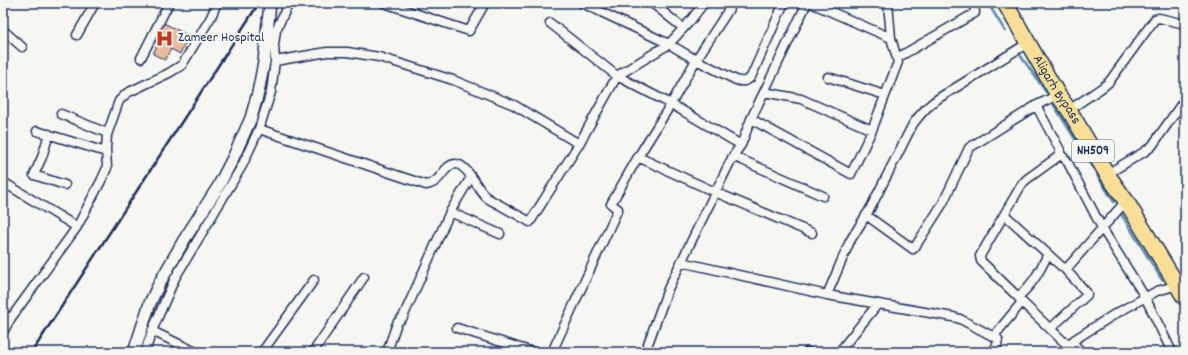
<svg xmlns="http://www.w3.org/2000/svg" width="1188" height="355" font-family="Dekko,sans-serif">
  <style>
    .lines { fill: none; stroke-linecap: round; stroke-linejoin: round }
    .stream { stroke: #5d8eb2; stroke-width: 2.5 }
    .building { fill: #eabb9a; stroke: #1b2f5e }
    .street-casing { stroke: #1b2f5e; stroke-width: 11 }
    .secondary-casing { stroke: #1b2f5e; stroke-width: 14 }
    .highway-casing { stroke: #1b2f5e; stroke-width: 18 }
    .street { stroke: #f6f6f2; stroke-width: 8 }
    .secondary { stroke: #f6f6f2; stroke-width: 11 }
    .highway { stroke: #f9df96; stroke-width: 15 }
    .rail { stroke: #1b2f5e; stroke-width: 2.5 }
    .labels { text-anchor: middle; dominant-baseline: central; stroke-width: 4; stroke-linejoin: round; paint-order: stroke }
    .shield { fill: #f6f6f2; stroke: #5d6b8a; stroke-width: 1 }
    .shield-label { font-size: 13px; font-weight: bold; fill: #1b2f5e }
    .poi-label { font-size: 14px; fill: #1b2f5e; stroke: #f6f6f2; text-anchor: start }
    .street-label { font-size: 14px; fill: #1b2f5e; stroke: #f6f6f2 }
  </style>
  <rect width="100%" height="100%" fill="#f6f6f2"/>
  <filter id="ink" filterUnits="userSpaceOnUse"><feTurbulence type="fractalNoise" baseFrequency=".025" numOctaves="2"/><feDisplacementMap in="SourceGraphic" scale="8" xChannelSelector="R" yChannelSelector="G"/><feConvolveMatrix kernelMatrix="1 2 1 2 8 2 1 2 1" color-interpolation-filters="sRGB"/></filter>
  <g filter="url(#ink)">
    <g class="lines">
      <path class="stream" d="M988,3L1005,31
        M1018,52L1046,92
        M1052,102L1093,168
        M1097,175L1114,202
        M1120,212L1162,280"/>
    </g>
    <path class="building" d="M160,21L189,36L180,54L171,49L165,60L153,54L158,43L151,39Z"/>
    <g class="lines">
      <defs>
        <path id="street" d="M384,3L469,31L485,3
          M582,3L669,44L696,60L736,80C742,82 746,82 751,77L784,3
          M652,3L683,28
          M888,3L891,38
          M550,23L617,76L671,104L741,145
          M3,30L22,47
          M77,35L95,3
          M141,58L169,3
          M897,58L975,13L974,3
          M275,61L327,52H347L379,57L453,80L514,105L579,144
          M828,77L885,95
          M764,92L801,99L872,130
          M1069,110L1103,87L1109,82L1155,19L1159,18L1185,24
          M61,114L107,133
          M751,119L851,174L872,130L898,62L891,38L811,3
          M259,129L426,185C442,183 443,165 455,164C467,163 478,190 486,197C490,200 496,203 500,205C510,211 520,216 530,222L579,144L617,76L669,44L691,20L704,3
          M37,131L106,152
          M49,134L42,157L34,175L65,185
          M1060,154L1067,161L1102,228L1145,297L1172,352
          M733,156L823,196
          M638,157L715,192L812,233
          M1107,174L1144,152L1152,146L1185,99
          M3,182L77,227
          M450,212L500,234
          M866,215L913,249L915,247L943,203L969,148L1037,105
          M1005,215L1061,266L1065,268L1068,267L1126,201
          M681,262L827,295L953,317L960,319L998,339L997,345L993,352
          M827,295L850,241L870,209L913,124C921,113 928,105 939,98L1028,43
          M1018,297C1034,283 1039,272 1048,254
          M1022,302L1064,342L1073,343
          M3,315L11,318
          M457,328L533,352
          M1050,329L1087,295V293L1063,267
          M152,331L196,352
          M3,332L11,318L77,227L101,181L107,168L106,149L107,135L119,101L127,93L169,73L182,65L211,17L217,3
          M994,336L1022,302L1018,297L981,261L980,256L1022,184L1027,179L1059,156L1060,154V150L1037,107L1039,104L1058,95
          M145,352L152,331L175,278L242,166L259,129L271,92L275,61L274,45L276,30L289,3
          M262,352L314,280
          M313,352L364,277
          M387,352L397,323L403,317L450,212L471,177
          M552,352L618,209L611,204L638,157L671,104L696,60L733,3
          M645,352L668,289L733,156L741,145L751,119L807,3
          M807,352H808
          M839,352L877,305
          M1081,352L1073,343L1074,340L1115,314L1157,291L1178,285"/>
        <path id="secondary" d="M134,352L150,303L159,284L184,240L218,187L233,158L251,118L258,93L264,62L270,3"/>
        <g id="highway">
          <path id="s1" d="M1005,3L1058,95L1069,110L1107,174L1126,201L1185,298"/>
        </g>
      </defs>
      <use href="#street" class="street-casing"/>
      <use href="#secondary" class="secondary-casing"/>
      <use href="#highway" class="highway-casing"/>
      <use href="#street" class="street"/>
      <use href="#secondary" class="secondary"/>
      <use href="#highway" class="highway"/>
      <path class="rail" d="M32,352L259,3"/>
    </g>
  </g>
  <defs>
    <symbol id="hospital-bare" viewBox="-9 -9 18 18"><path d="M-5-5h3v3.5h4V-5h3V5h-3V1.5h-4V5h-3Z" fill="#c8321e" stroke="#f6f6f2" stroke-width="2.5" paint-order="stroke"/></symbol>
  </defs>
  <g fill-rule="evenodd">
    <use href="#hospital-bare" x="152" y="26" width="25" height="25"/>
  </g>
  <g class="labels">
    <rect class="shield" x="1072" y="140" width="42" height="22" rx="3"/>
    <g class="shield-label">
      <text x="1093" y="151">NH509</text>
    </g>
    <g class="poi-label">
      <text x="178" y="38">Zameer Hospital</text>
    </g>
    <g class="street-label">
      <text stroke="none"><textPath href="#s1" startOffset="101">Aligarh Bypass</textPath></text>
    </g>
  </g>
  <rect width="1188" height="355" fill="none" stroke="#f6f6f2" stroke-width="16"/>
  <rect x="8" y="8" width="1172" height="339" fill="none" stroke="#1b2f5e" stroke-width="1.5" filter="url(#ink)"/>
</svg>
